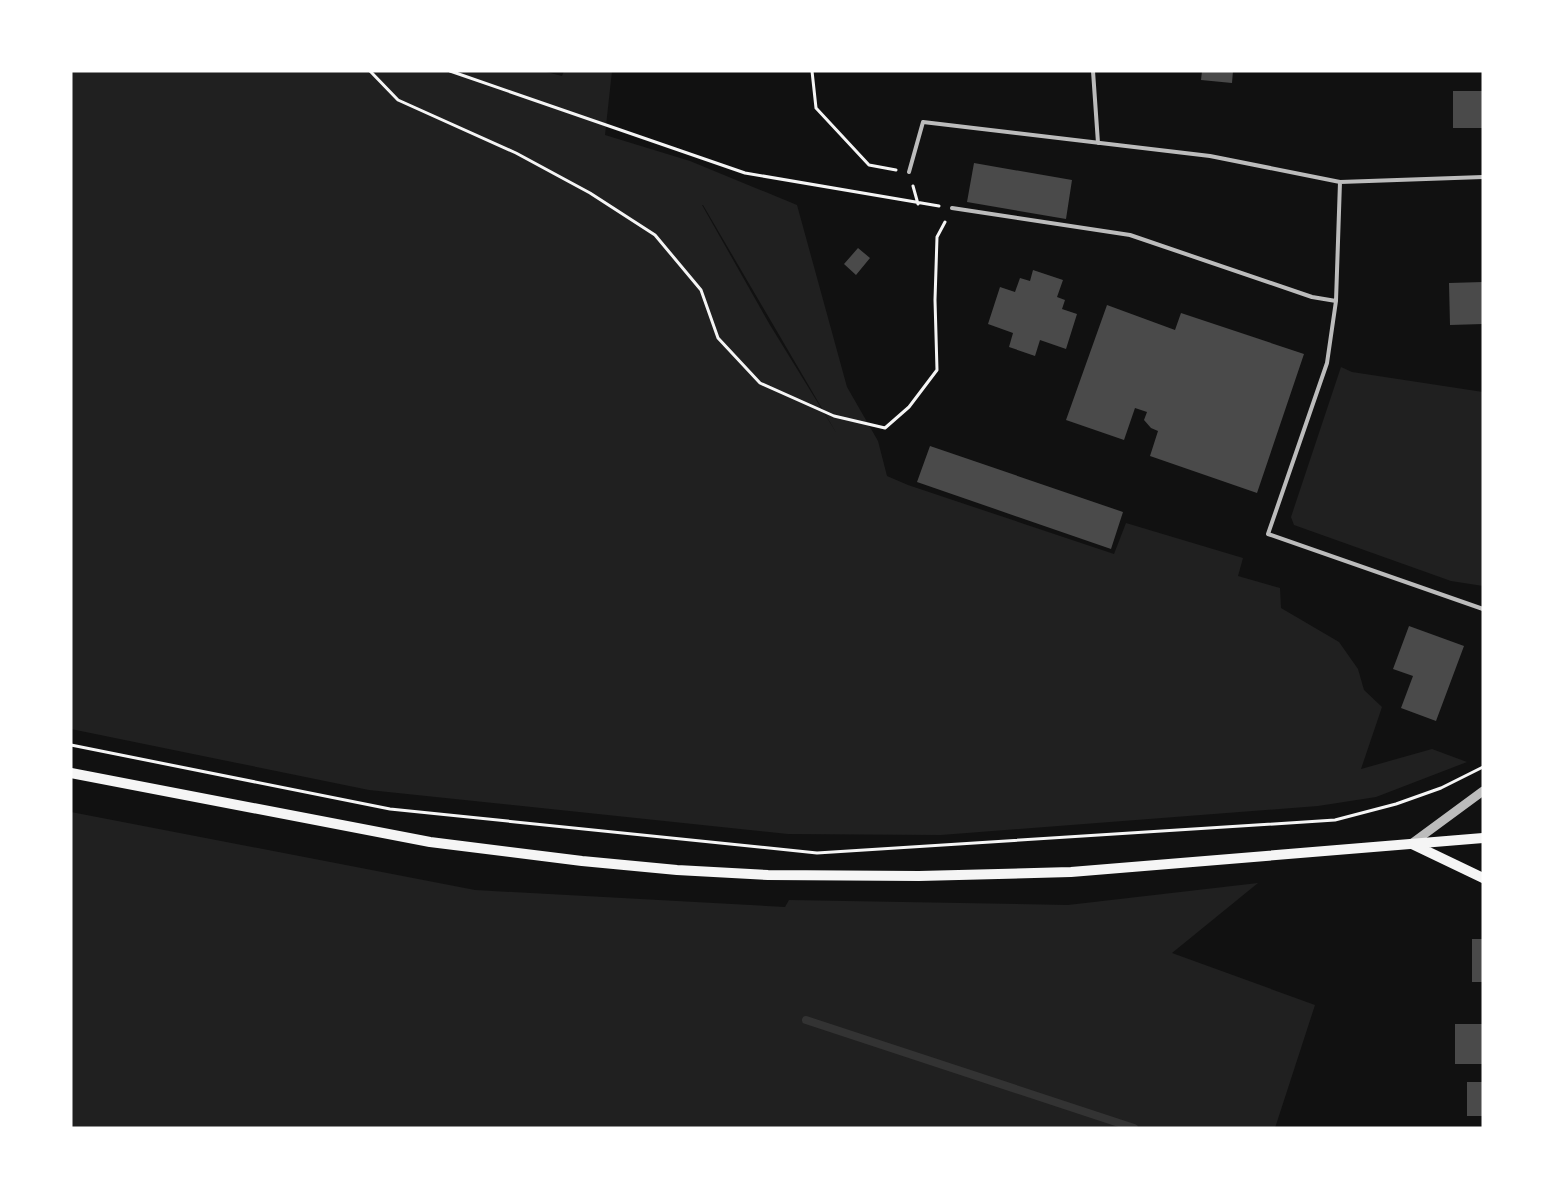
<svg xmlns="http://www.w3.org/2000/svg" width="1554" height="1199" font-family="'Titillium Web',sans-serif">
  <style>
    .green { fill: #202020; fill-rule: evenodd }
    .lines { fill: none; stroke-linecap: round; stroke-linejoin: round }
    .stream { stroke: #333; stroke-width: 8 }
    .building { fill: #4a4a4a }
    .path { stroke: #f5f5f5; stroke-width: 3 }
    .service { stroke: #bcbcbc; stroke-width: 4 }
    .tertiary { stroke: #bcbcbc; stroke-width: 9 }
    .secondary { stroke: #f5f5f5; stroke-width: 10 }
  </style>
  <rect width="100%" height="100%" fill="#111"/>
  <path class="green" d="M71,71H542L562,76L564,71H612L605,135L690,161L797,205L847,387L878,441L887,476L908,485L1114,554L1126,523L1243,558L1238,576L1280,588L1281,608L1339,642L1358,669L1364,690L1382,707L1361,769L1432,749L1467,762L1376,797L1318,806L941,835L788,834L369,790L71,729ZM702,205H703L837,434L770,325Z
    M1341,367L1352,372L1483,392V586L1451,581L1294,525L1291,517Z
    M71,812L475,890L785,907L789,900L1068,905L1258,883L1172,953L1315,1005L1275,1128H71Z"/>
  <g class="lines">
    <path class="stream" d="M806,1020L1134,1128"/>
  </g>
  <path class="building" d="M1202,71H1233L1232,83L1201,80Z
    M1453,91H1483V128H1453Z
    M974,163L1072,180L1066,219L967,202Z
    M858,248L870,258L856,275L844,264Z
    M1033,270L1063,280L1057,297L1065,300L1062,309L1077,314L1066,349L1040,340L1035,356L1009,347L1013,333L988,324L1000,287L1015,292L1020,278L1030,281Z
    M1483,282V324L1450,325L1449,283Z
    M1107,305L1175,330L1181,313L1304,354L1257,493L1150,456L1158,431L1151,428L1144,420L1147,412L1135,408L1124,440L1066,420Z
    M930,446L1123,512L1111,549L917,482Z
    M1409,626L1464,646L1436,721L1401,708L1413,676L1393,669Z
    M1472,939H1483V982H1472Z
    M1455,1024H1483V1064H1455Z
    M1467,1082H1483V1116H1467Z"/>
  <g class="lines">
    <path class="path" d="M370,71L398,100L516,153L590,193L655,235L701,290L718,338L760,383L834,416L885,428L909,407L937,370L935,300L937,237L945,222
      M450,71L745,173L939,206
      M812,71L816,108L869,165L896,170
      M913,186L918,204
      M71,745L390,809L817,853L1335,820L1396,804L1441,788L1483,767"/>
    <path class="service" d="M1093,71L1098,143
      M909,172L923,122L1210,156L1340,182
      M952,208L1130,235L1312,297L1336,301L1340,182L1483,177
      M1336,301L1327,363L1268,534L1483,609"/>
    <path class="tertiary" d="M1411,844L1483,791"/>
    <path class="secondary" d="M71,773L430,842L582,861L677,870L768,875L919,876L1071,872L1483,838
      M1412,844L1483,878"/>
  </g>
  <rect width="1554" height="1199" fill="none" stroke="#ffffff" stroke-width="145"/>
</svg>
